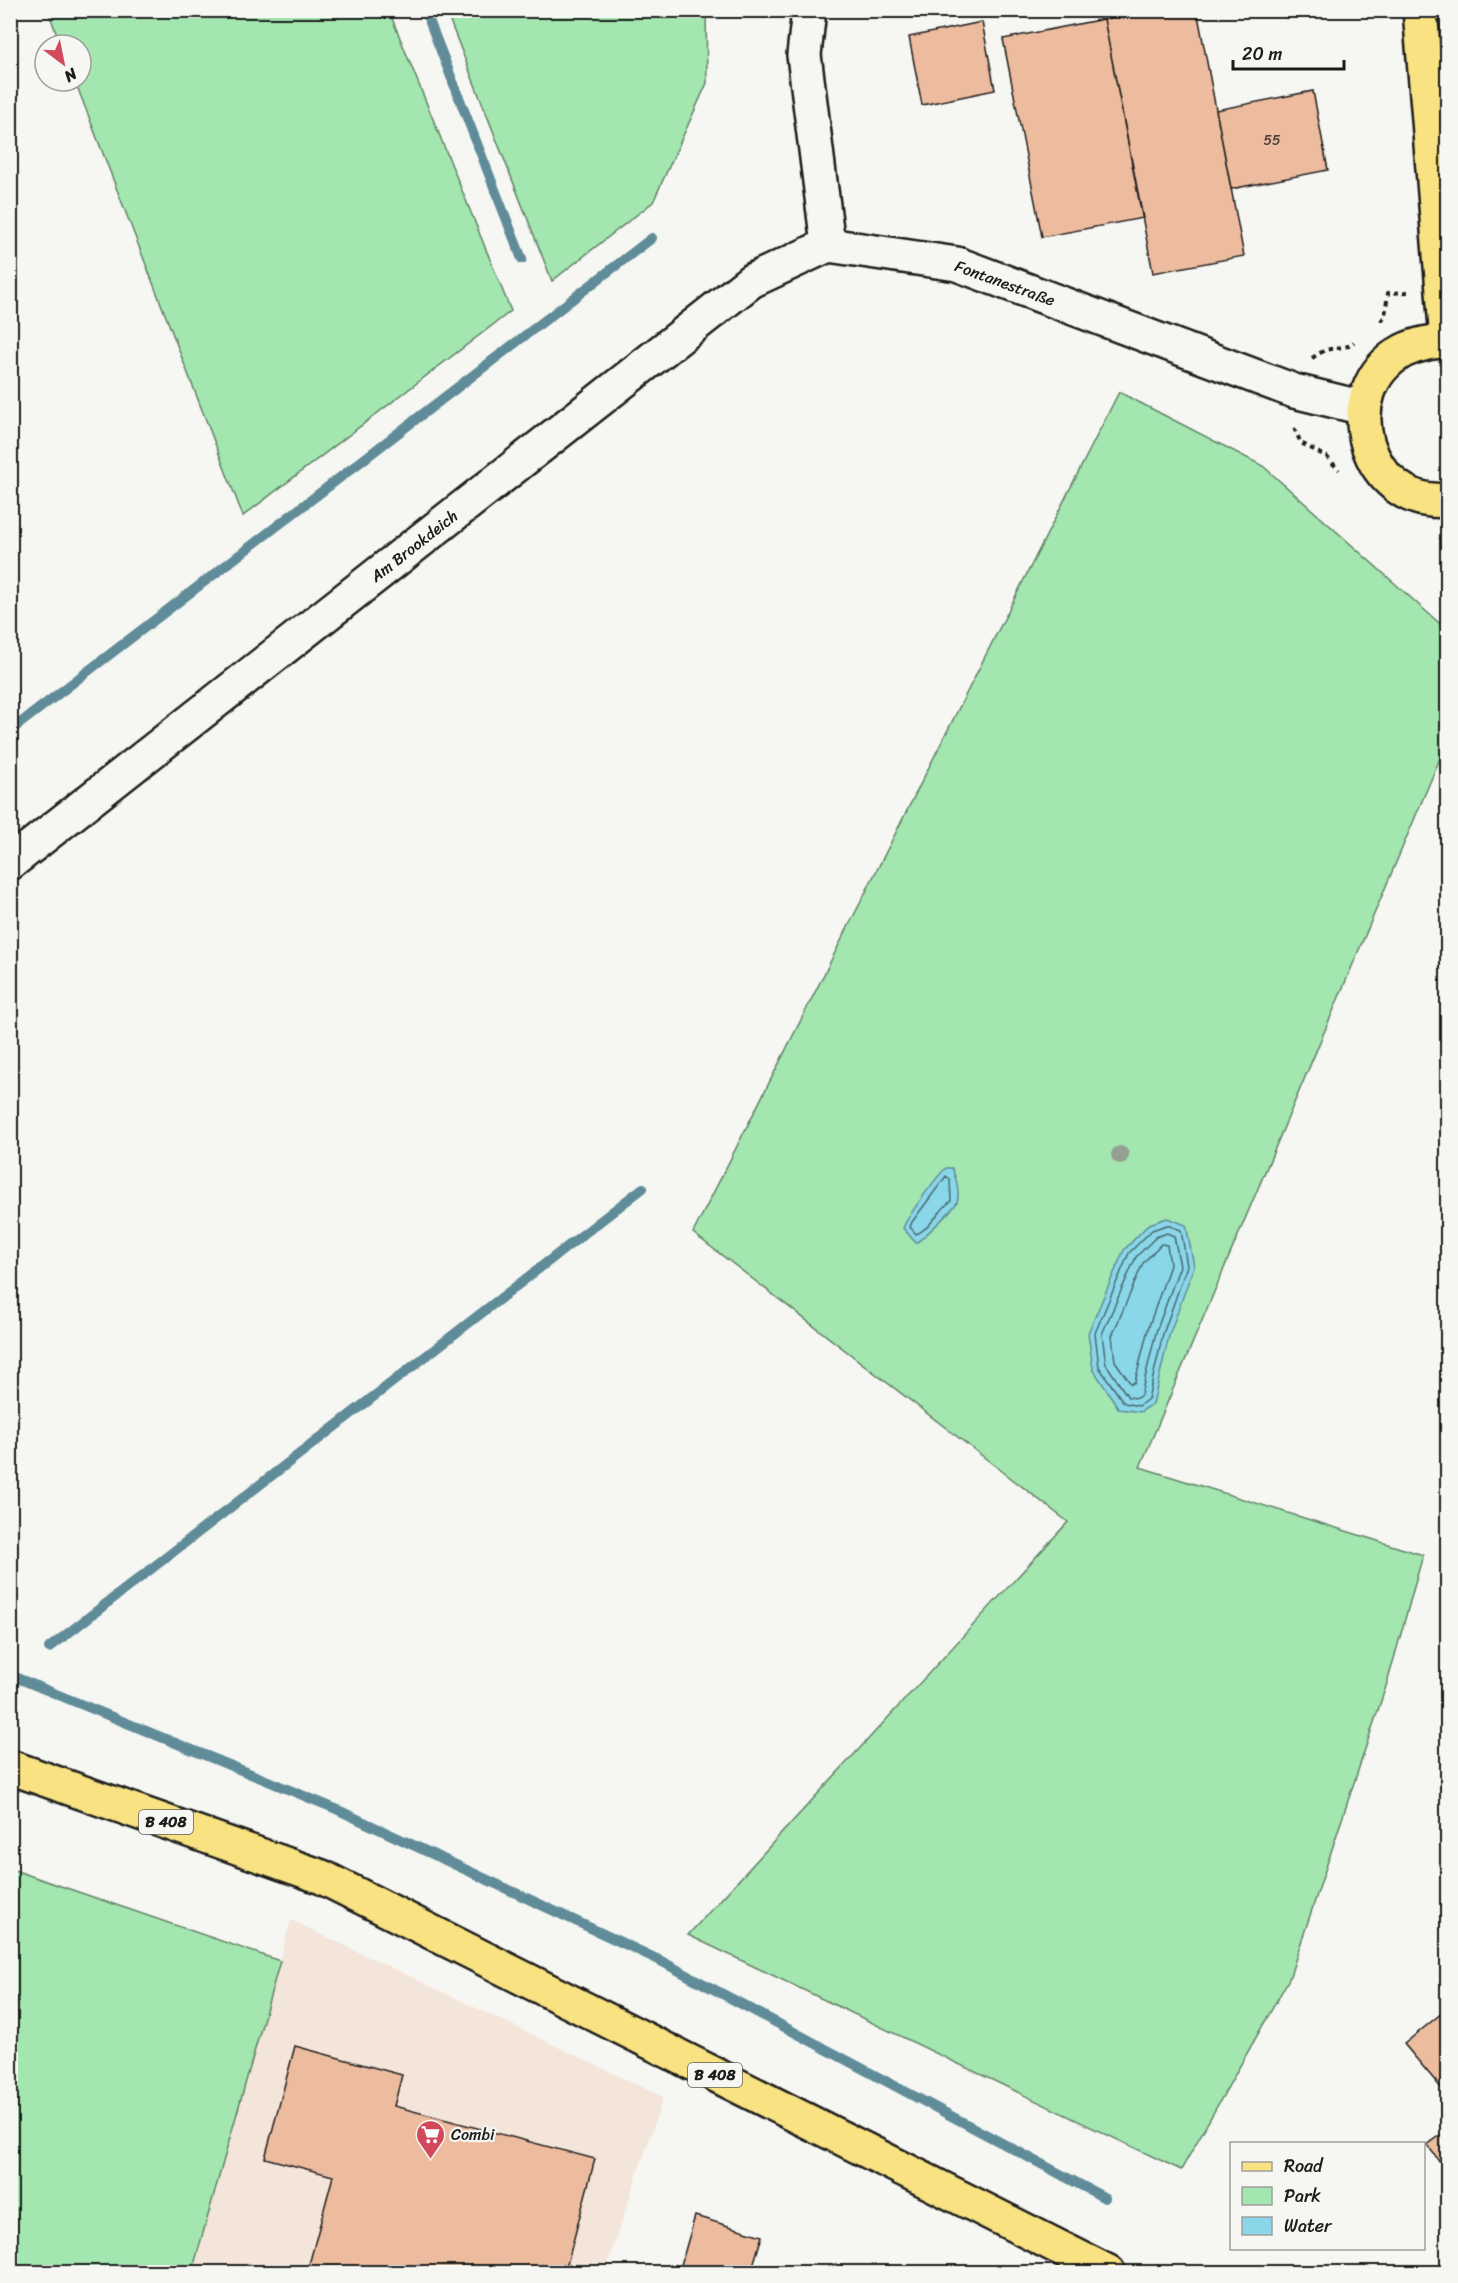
<svg xmlns="http://www.w3.org/2000/svg" width="1458" height="2283" font-family="Sriracha,sans-serif">
  <style>
    .built { fill: #f3e5d9 }
    .green { fill: #a3e6b0; stroke: #608166; stroke-width: 1.5 }
    .water { fill: #8ad7ea; stroke: #5e8c98; stroke-width: 1.5 }
    .lines { fill: none; stroke-linecap: round; stroke-linejoin: round }
    .shore { stroke: #48676e; stroke-width: 1.5 }
    .stream { stroke: #5e8c98; stroke-width: 10 }
    .building { fill: #edbc9e; stroke: #1c1c1c; stroke-width: 1.5 }
    .minor-casing { stroke: #1c1c1c; stroke-width: 38 }
    .major-casing { stroke: #1c1c1c; stroke-width: 38 }
    .path { stroke: #1c1c1c; stroke-width: 4; stroke-dasharray: 4.5 4.5; stroke-linecap: butt }
    .minor { stroke: #f6f6f2; stroke-width: 33 }
    .major { stroke: #f8e281; stroke-width: 33 }
    .tree { fill: #94a094 }
    .labels { text-anchor: middle; dominant-baseline: central; stroke-width: 4.5; stroke-linejoin: round; paint-order: stroke }
    .number-label { font-size: 14px; fill: #50443c }
    .shield { fill: #f6f6f2; stroke: #5d5d5c; stroke-width: 1.5 }
    .shield-label { font-size: 15px; font-weight: bold; fill: #1c1c1c }
    .street-label { font-size: 16px; fill: #1c1c1c; stroke: #f6f6f2 }
    .poi-label { font-size: 16px; fill: #1c1c1c; stroke: #f6f6f2; text-anchor: start }
  </style>
  <rect width="100%" height="100%" fill="#f6f6f2"/>
  <filter id="ink" filterUnits="userSpaceOnUse"><feTurbulence type="fractalNoise" baseFrequency=".0167" numOctaves="2"/><feDisplacementMap in="SourceGraphic" scale="12" xChannelSelector="R" yChannelSelector="G"/><feConvolveMatrix kernelMatrix="1 2 1 2 8 2 1 2 1" color-interpolation-filters="sRGB"/></filter>
  <g filter="url(#ink)">
    <path class="built" d="M291,1920L663,2097L605,2272H192Z"/>
    <path class="green" d="M48,11H389L511,311L243,516L75,81H81V45H61Z
      M446,11H706L707,83L653,202L552,281Z
      M1119,392L1263,466L1447,630V742L1140,1467L1423,1555L1388,1680L1289,1979L1181,2170L688,1935L1068,1522L693,1233Z
      M11,1869L280,1961L192,2272H11Z"/>
    <path class="water" d="M946,1168H952C956,1177 960,1193 957,1202C956,1207 922,1239 916,1243L903,1228C907,1217 937,1176 946,1168Z
      M1167,1218L1186,1225L1194,1266L1169,1336L1153,1404L1140,1412L1119,1409L1093,1369L1088,1333L1124,1250L1149,1224Z"/>
    <g class="lines">
      <path class="shore" d="M946,1176L950,1179L951,1201C939,1210 930,1229 916,1234L910,1227L912,1222Z
        M1167,1225L1181,1230L1187,1266L1163,1334L1148,1399L1139,1406L1124,1403L1099,1367L1095,1333L1129,1253L1152,1230Z
        M1167,1233L1174,1236L1180,1266L1156,1332L1141,1395L1137,1398L1128,1397L1106,1364L1102,1334L1136,1257L1156,1237Z
        M1161,1244L1167,1245L1170,1265L1148,1329L1135,1382L1131,1384L1115,1361L1112,1336L1143,1263Z"/>
      <path class="stream" d="M425,10L522,259
        M10,731L652,238
        M49,1648L643,1188
        M10,1675L336,1809L659,1960L1105,2198"/>
    </g>
    <path class="building" d="M1148,10H1197L1244,256L1153,273L1104,19Z
      M1104,19L1143,218L1042,237L1003,39Z
      M982,22L995,90L922,105L909,37Z
      M1313,91L1328,170L1231,189L1216,110Z
      M1448,2008V2096L1404,2044Z
      M295,2046L402,2075L394,2106L595,2159L565,2272H307L333,2176L265,2158Z
      M1448,2130V2172L1427,2145Z
      M695,2216L762,2236L751,2272H679Z"/>
    <g class="lines">
      <defs>
        <path id="minor" d="M809,10L804,55L828,245
          M828,245L957,264L1294,391L1364,408
          M10,863L751,281L828,245"/>
        <path id="major" d="M1420,10L1447,340
          M1448,340C1432,342 1417,344 1403,351C1331,391 1366,509 1448,500
          M10,1767L322,1877L1108,2272"/>
      </defs>
      <use href="#minor" class="minor-casing"/>
      <use href="#major" class="major-casing"/>
      <path class="path" d="M1381,321L1385,316L1388,293L1408,292
        M1312,358L1325,350L1349,346L1354,342
        M1294,428L1301,443L1327,457L1339,470
        M1440,537L1448,541"/>
      <use href="#minor" class="minor"/>
      <use href="#major" class="major"/>
    </g>
    <circle class="tree" cx="1120" cy="1155" r="9"/>
  </g>
  <defs>
    <symbol id="supermarket-pin" viewBox="-11 -11 22 30"><path d="M0 17L-7.5 6A9.5 9.5 0 1 1 7.5 6Z" fill="#d1495b" stroke="#f6f6f2"/><path d="M-6-5.5h2.5l.6 2H6L4.5 2H-2.5L-4.4-4H-6ZM-1.5 3.2a1.3 1.3 0 1 0 .1 0ZM3 3.2a1.3 1.3 0 1 0 .1 0Z" fill="#fff"/></symbol>
  </defs>
  <g fill-rule="evenodd">
    <use href="#supermarket-pin" x="414" y="2118" width="33" height="45"/>
  </g>
  <g class="labels">
    <g class="number-label">
      <text x="1272" y="140">55</text>
    </g>
    <g class="shield">
      <rect x="139" y="1810" width="54" height="24" rx="4.5"/>
      <rect x="688" y="2063" width="54" height="24" rx="4.5"/>
    </g>
    <g class="shield-label">
      <text x="166" y="1822">B 408</text>
      <text x="715" y="2075">B 408</text>
    </g>
    <g class="street-label">
      <text transform="translate(1005 283) rotate(20)">Fontanestraße</text>
      <text transform="translate(414 546) rotate(-38)">Am Brookdeich</text>
    </g>
    <g class="poi-label">
      <text x="451" y="2134">Combi</text>
    </g>
  </g>
  <rect width="1458" height="2283" fill="none" stroke="#f6f6f2" stroke-width="36"/>
  <rect x="18" y="18" width="1422" height="2247" fill="none" stroke="#1c1c1c" stroke-width="2" filter="url(#ink)"/>
  <rect x="1230" y="2142" width="195" height="108" fill="#f6f6f2" stroke="#9f9f9c" stroke-width="1.5"/>
  <rect x="1242" y="2162" width="30" height="9" fill="#f8e281" stroke="#9f9f9c" stroke-width="1.5"/>
  <text x="1284" y="2172" font-size="18" fill="#1c1c1c">Road</text>
  <rect x="1242" y="2187" width="30" height="18" fill="#a3e6b0" stroke="#9f9f9c" stroke-width="1.5"/>
  <text x="1284" y="2202" font-size="18" fill="#1c1c1c">Park</text>
  <rect x="1242" y="2217" width="30" height="18" fill="#8ad7ea" stroke="#9f9f9c" stroke-width="1.5"/>
  <text x="1284" y="2232" font-size="18" fill="#1c1c1c">Water</text>
  <g transform="translate(63 63) rotate(148)"><circle r="28" fill="#f6f6f2" stroke="#9f9f9c" stroke-width="1.5"/>
  <path d="M0-4.5L10 22L0 15L-10 22Z" fill="#d1495b"/>
  <text y="-9" font-size="16" font-weight="bold" text-anchor="middle" fill="#1c1c1c">N</text>
  </g>
  <path d="M1233 60v9h111v-9" fill="none" stroke="#1c1c1c" stroke-width="3"/>
  <text x="1242" y="60" font-size="18" fill="#1c1c1c" stroke="#f6f6f2" stroke-width="4.5" paint-order="stroke">20 m</text>
</svg>
